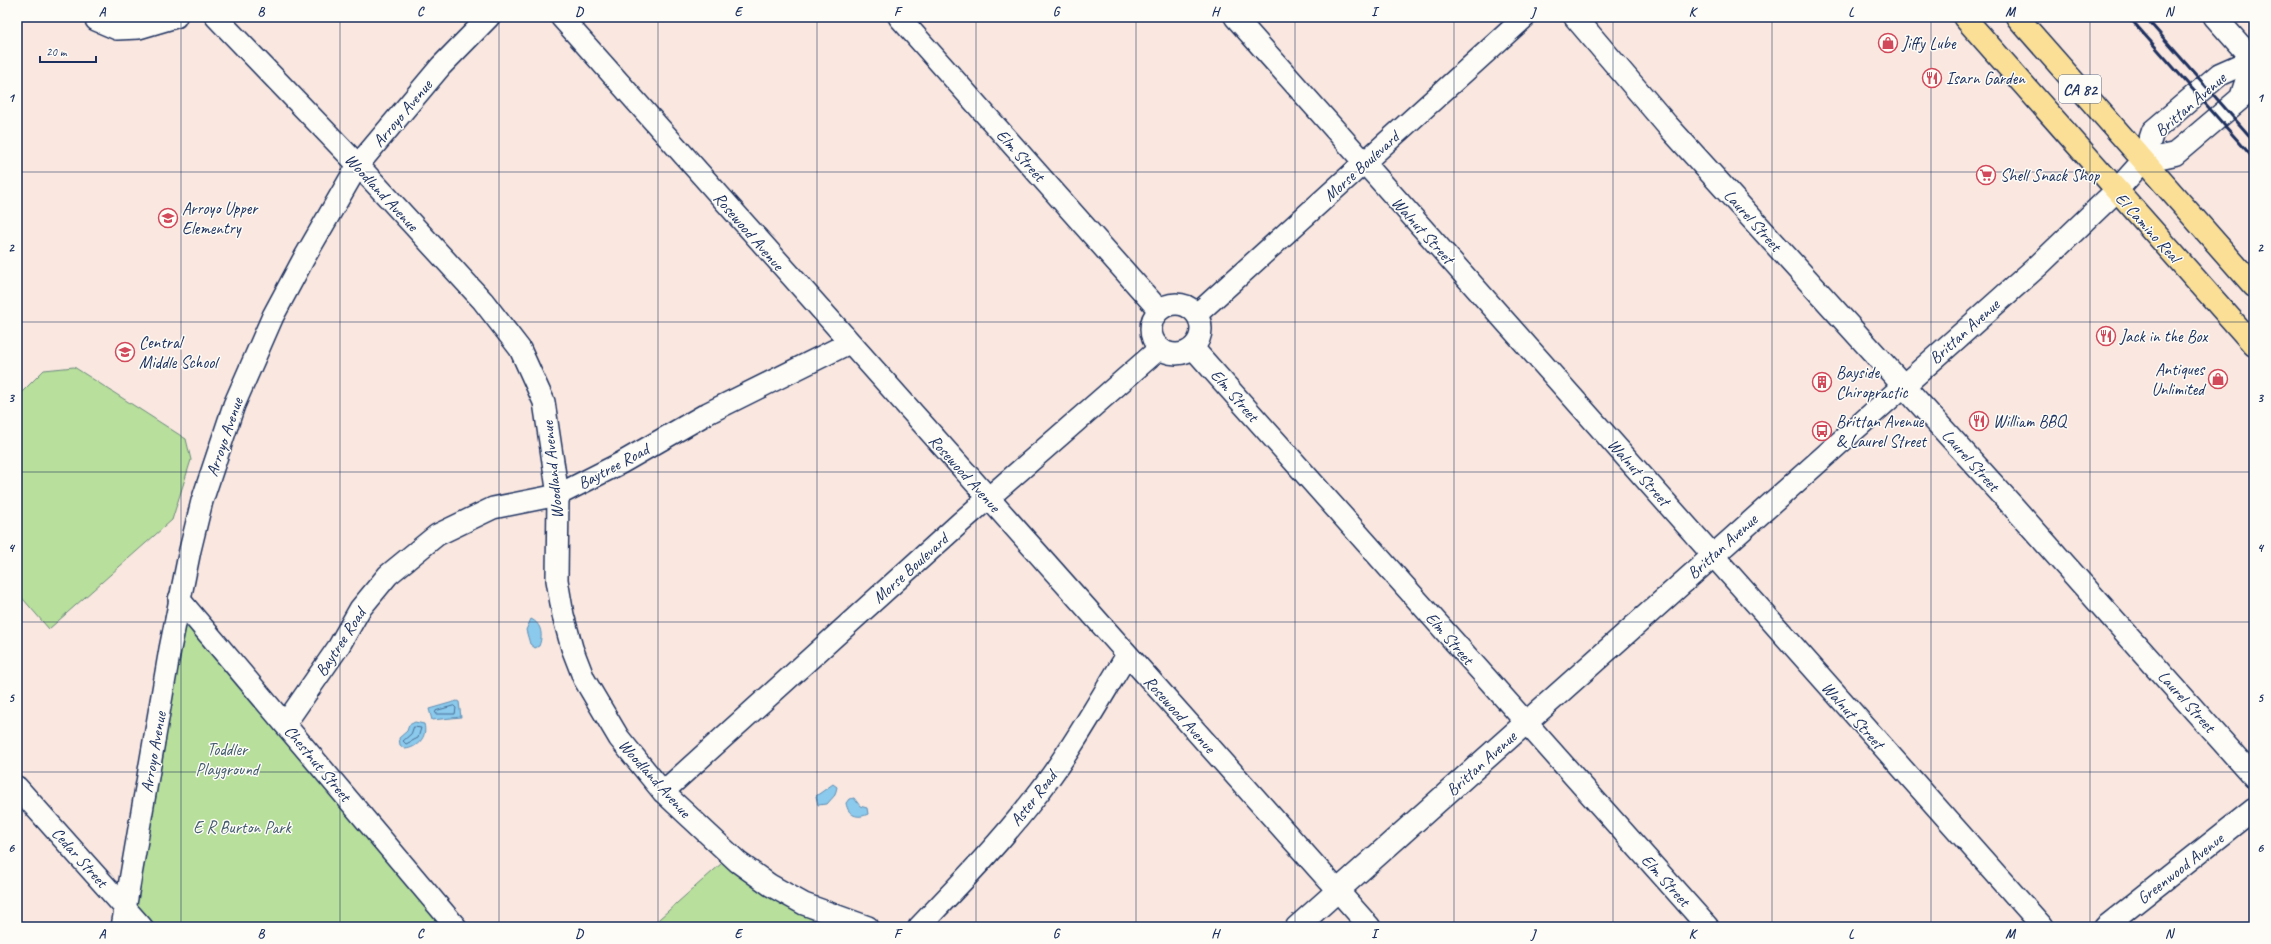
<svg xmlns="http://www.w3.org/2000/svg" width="2271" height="944" viewBox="0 0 2271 944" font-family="Caveat,sans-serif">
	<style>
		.green { fill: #b8df9b; stroke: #6a877c }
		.water { fill: #8bcaec; stroke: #5e8cb3 }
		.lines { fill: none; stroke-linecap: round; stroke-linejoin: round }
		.shore { stroke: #486d97; stroke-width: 1 }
		.street-casing { stroke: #1b2f5e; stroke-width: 24 }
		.secondary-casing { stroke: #1b2f5e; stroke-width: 25 }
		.primary-casing { stroke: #1b2f5e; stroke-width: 25 }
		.street { stroke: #fdfcf7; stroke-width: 21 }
		.secondary { stroke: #fdfcf7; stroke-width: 22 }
		.primary { stroke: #fbdf96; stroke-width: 22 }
		.rail { stroke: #1b2f5e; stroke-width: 3 }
		.grid { fill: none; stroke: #1b2f5e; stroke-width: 1; stroke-opacity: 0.55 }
		.labels { text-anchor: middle; stroke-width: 3; stroke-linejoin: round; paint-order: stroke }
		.shield { fill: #fdfcf7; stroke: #5f6c8c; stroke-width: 1 }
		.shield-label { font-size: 16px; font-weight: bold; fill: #1b2f5e }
		.poi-label { font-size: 17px; fill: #1b2f5e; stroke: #fdfcf7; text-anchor: start }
		.street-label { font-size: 17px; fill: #1b2f5e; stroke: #fdfcf7 }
		.park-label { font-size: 17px; fill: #425b6d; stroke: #fdfcf7 }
		.neatline { fill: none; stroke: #1b2f5e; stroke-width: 1.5 }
		.grid-label { font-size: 13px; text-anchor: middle; font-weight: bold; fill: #1b2f5e }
	</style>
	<rect width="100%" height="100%" fill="#fae8e0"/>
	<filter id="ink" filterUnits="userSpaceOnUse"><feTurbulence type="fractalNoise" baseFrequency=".025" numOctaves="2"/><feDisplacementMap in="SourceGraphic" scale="8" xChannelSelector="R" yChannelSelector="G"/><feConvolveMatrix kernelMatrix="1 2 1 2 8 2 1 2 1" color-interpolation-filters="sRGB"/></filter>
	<g filter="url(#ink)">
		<g class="green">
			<path d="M74 367 186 439 191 460 172 520 49 629 17 592V397L44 370Z"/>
			<path d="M179 599 456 927H142L127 909Z"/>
			<path d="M731 855 868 927H650Z"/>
		</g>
		<g class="water">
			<path d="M531 619C542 624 543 636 539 646L535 648 530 644 526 630Z"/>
			<path d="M457 701 459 702 461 717 432 720 429 709Z"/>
			<path d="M415 722 424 724C428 737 417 748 405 749L400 745 399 738 407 731 409 725Z"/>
			<path d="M833 784 837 787 835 795 827 804 818 805 816 796Z"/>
			<path d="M854 798 860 806 867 808 868 814C858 819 848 816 846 803L849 799Z"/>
		</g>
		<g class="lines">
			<g class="shore">
				<path d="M454 706 456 708 455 714H435L436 711Z"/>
				<path d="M414 727 421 728 418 738 406 744 403 741 411 734Z"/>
			</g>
			<g class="street-casing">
				<g id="street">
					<path d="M95 17 96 20 117 29 139 28 176 17"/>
					<path d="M216 17 358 165 483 301 520 349 544 402 558 495 557 580 563 615 572 648 584 679 619 738 663 792 738 862 770 885 804 904 868 927"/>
					<path d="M561 17 1370 927"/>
					<path d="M899 17 1159 310"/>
					<path d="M1235 17 2043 927"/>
					<circle cx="1176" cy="329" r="25"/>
					<path d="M1197 314 1525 17"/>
					<path d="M1193 348 1708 927"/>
					<path d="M179 599 456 927"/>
					<path d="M285 724 339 646 360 609 388 575 437 535 493 508 558 495 621 463 708 413 849 343"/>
					<path d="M17 787 142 927"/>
					<path d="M663 792 961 522 1160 348"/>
					<path d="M122 927 170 649 190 550 202 501 234 405 273 316 303 260 358 165 441 66 489 17"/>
					<path d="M919 927C958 886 998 845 1033 800 1069 755 1097 704 1127 655"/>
					<path d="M2105 927 2254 809"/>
				</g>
			</g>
			<g class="secondary-casing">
				<g id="secondary">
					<path d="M1575 17 1667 125 2010 503 2254 777"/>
					<path d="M2215 17 2254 61"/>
					<path d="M2143 161 2175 154 2241 98 2253 60"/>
					<path d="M1297 927 2040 264 2116 191 2143 161 2153 131 2220 74 2254 59"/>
				</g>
			</g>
			<g class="primary-casing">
				<g id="primary">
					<path d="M1964 17 2254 345"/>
					<path d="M2017 17 2254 286"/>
				</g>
			</g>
			<use href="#street" class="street"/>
			<use href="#secondary" class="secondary"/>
			<use href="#primary" class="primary"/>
			<g class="rail">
				<path d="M2129 17 2254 159"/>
				<path d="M2145 17 2254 141"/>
			</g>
		</g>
	</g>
	<path class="grid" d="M181 17V927M340 17V927M499 17V927M658 17V927M817 17V927M976 17V927M1136 17V927M1295 17V927M1454 17V927M1613 17V927M1772 17V927M1931 17V927M2090 17V927M17 172H2254M17 322H2254M17 472H2254M17 622H2254M17 772H2254"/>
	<defs>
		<g id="shop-ring" transform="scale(1)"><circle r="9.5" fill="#fdfcf7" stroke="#d1495b" stroke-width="1.5"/><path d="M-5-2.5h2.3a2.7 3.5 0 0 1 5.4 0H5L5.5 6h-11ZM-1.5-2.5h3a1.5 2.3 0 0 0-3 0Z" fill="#d1495b"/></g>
		<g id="restaurant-ring" transform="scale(1)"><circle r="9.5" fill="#fdfcf7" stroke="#d1495b" stroke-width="1.5"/><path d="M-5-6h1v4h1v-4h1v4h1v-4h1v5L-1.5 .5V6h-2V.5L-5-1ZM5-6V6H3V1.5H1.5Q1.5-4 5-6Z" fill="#d1495b"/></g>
		<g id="supermarket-ring" transform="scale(1)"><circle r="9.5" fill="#fdfcf7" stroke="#d1495b" stroke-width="1.5"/><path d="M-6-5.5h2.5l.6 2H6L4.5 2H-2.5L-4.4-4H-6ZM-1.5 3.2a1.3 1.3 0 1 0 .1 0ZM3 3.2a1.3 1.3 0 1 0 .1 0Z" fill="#d1495b"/></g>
		<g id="school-ring" transform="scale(1)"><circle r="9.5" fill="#fdfcf7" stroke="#d1495b" stroke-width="1.5"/><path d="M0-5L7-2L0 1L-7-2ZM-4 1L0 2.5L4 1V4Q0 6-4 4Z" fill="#d1495b"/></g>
		<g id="building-ring" transform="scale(1)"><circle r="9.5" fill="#fdfcf7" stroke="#d1495b" stroke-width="1.5"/><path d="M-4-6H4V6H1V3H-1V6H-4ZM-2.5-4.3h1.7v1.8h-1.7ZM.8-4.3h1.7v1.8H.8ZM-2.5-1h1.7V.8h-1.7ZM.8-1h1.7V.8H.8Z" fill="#d1495b"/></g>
		<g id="bus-ring" transform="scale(1)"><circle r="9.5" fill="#fdfcf7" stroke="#d1495b" stroke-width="1.5"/><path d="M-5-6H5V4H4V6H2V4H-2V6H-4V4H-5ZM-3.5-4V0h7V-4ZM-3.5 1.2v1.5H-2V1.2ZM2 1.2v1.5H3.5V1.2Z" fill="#d1495b"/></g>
	</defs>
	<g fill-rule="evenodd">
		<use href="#shop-ring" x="1888" y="43"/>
		<use href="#restaurant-ring" x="1932" y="78"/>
		<use href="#supermarket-ring" x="1986" y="175"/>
		<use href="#school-ring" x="168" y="218"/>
		<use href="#restaurant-ring" x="2106" y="336"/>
		<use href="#school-ring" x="125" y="352"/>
		<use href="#shop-ring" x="2218" y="379"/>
		<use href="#building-ring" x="1822" y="382"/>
		<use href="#restaurant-ring" x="1979" y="421"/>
		<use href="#bus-ring" x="1822" y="431"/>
	</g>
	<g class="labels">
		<rect class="shield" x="2059" y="75" width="42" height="28" rx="3"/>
		<g class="shield-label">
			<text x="2080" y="95">CA 82</text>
		</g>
		<g class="poi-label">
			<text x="1902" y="49">Jiffy Lube</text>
			<text x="1946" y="84">Isarn Garden</text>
			<text x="2000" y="181">Shell Snack Shop</text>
			<text x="182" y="214">Arroyo Upper<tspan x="182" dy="20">Elementry</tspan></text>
			<text x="2120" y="342">Jack in the Box</text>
			<text x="139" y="348">Central<tspan x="139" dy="20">Middle School</tspan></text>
			<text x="2204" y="375" text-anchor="end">Antiques<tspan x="2204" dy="20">Unlimited</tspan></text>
			<text x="1836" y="378">Bayside<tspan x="1836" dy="20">Chiropractic</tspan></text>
			<text x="1836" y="427">Brittan Avenue<tspan x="1836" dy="20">&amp; Laurel Street</tspan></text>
			<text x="1993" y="427">William BBQ</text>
		</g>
		<g class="street-label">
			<text transform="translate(2190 104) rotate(-41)" y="6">Brittan Avenue</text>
			<text transform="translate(402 113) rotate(-50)" y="6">Arroyo Avenue</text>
			<text transform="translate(1021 155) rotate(48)" y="6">Elm Street</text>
			<text transform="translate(1361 166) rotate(-42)" y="6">Morse Boulevard</text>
			<text transform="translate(382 192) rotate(47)" y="6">Woodland Avenue</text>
			<text transform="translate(1753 220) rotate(48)" y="6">Laurel Street</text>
			<text transform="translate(2148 227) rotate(48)" y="6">El Camino Real</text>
			<text transform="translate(1423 230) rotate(48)" y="6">Walnut Street</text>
			<text transform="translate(749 231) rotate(49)" y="6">Rosewood Avenue</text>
			<text transform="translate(1964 331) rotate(-42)" y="6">Brittan Avenue</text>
			<text transform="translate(1235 395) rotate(49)" y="6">Elm Street</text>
			<text transform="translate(224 437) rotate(-71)" y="6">Arroyo Avenue</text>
			<text transform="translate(1971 460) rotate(48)" y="6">Laurel Street</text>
			<text transform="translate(613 466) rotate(-28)" y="6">Baytree Road</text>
			<text transform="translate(552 470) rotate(-96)" y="6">Woodland Avenue</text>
			<text transform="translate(1639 472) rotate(48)" y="6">Walnut Street</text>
			<text transform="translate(965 473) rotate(48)" y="6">Rosewood Avenue</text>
			<text transform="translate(1722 546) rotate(-42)" y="6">Brittan Avenue</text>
			<text transform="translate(910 568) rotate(-42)" y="6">Morse Boulevard</text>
			<text transform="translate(1450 638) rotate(49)" y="6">Elm Street</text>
			<text transform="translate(340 642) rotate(-57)" y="6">Baytree Road</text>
			<text transform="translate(2187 701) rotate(48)" y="6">Laurel Street</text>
			<text transform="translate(1180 714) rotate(48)" y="6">Rosewood Avenue</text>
			<text transform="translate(1853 715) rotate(48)" y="6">Walnut Street</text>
			<text transform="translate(153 752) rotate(-80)" y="6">Arroyo Avenue</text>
			<text transform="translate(318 763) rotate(50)" y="6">Chestnut Street</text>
			<text transform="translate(1481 763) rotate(-42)" y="6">Brittan Avenue</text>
			<text transform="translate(655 778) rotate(48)" y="6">Woodland Avenue</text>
			<text transform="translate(1033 798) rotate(-52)" y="6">Aster Road</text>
			<text transform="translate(80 857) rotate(48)" y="6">Cedar Street</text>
			<text transform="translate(2180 868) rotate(-38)" y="6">Greenwood Avenue</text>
			<text transform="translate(1666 880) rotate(48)" y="6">Elm Street</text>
		</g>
		<g class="park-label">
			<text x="227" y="755">Toddler<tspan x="227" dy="20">Playground</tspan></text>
			<text x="242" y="833">E R Burton Park</text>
		</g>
	</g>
	<rect width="2271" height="944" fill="none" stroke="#fdfcf7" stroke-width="44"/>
	<path d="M40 56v6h56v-6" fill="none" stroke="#1b2f5e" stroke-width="2"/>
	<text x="46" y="56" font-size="12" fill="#1b2f5e" stroke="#fdfcf7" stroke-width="3" paint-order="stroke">20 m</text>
	<rect x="22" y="22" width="2227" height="900" class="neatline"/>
	<g class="grid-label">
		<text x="102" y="16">A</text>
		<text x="261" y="16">B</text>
		<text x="420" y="16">C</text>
		<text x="579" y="16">D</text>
		<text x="738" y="16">E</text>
		<text x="897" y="16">F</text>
		<text x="1056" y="16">G</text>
		<text x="1215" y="16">H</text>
		<text x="1374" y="16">I</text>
		<text x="1533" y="16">J</text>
		<text x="1692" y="16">K</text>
		<text x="1851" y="16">L</text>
		<text x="2010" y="16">M</text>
		<text x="2169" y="16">N</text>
		<text x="11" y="102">1</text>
		<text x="2260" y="102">1</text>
		<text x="11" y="252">2</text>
		<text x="2260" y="252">2</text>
		<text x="11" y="402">3</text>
		<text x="2260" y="402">3</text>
		<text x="11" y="552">4</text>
		<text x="2260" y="552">4</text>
		<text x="11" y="702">5</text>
		<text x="2260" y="702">5</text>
		<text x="11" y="852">6</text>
		<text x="2260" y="852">6</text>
		<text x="102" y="938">A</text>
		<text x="261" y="938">B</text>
		<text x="420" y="938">C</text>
		<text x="579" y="938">D</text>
		<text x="738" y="938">E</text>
		<text x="897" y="938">F</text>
		<text x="1056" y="938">G</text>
		<text x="1215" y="938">H</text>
		<text x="1374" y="938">I</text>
		<text x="1533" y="938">J</text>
		<text x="1692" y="938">K</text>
		<text x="1851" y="938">L</text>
		<text x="2010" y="938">M</text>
		<text x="2169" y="938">N</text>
	</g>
</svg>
